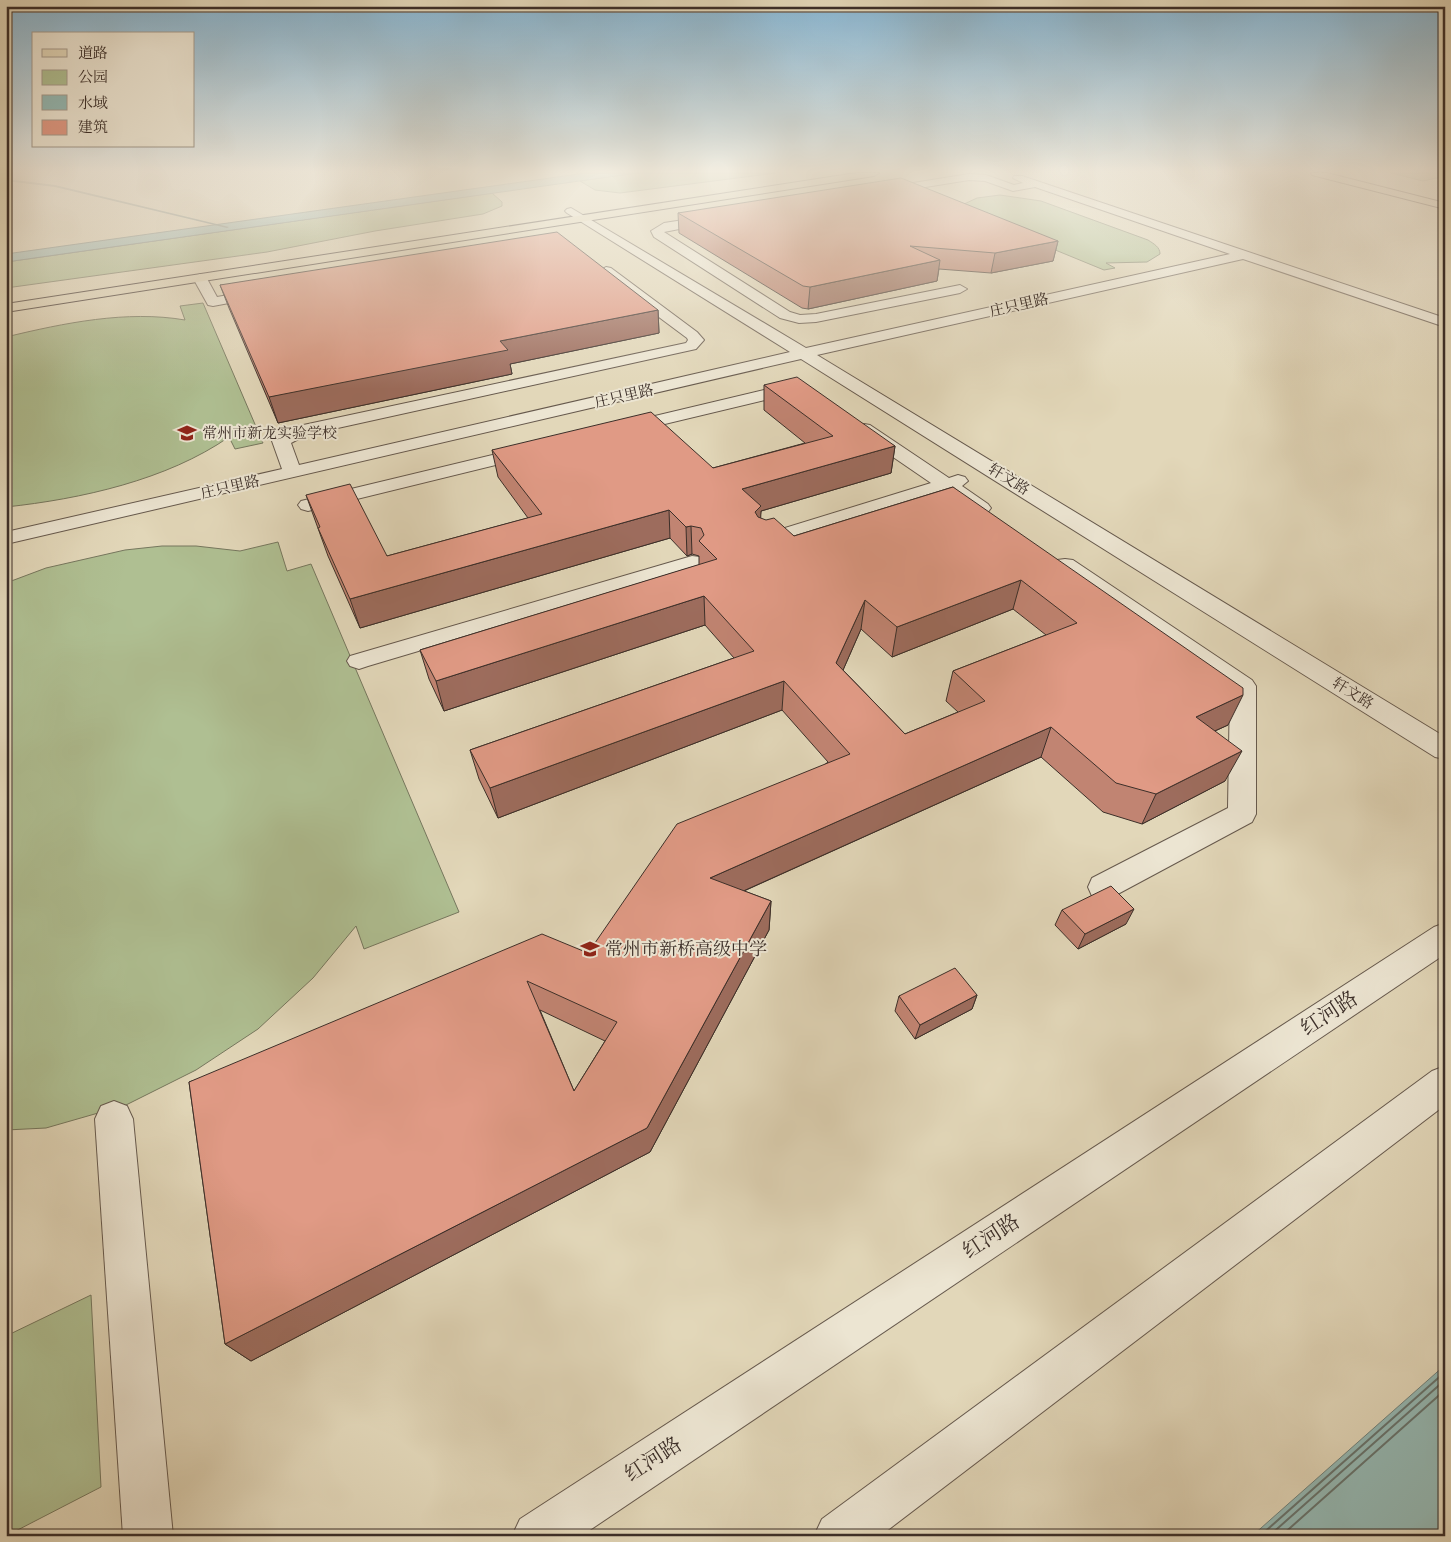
<svg xmlns="http://www.w3.org/2000/svg" width="1451" height="1542" viewBox="0 0 1451 1542" font-family="'Libre Bodoni','Noto Serif SC',serif">
	<style>
		.green { fill: #afbf92; stroke: #76775e }
		.water { fill: #95b9b4; stroke: #71827c }
		.lines { fill: none; stroke-linecap: round; stroke-linejoin: round }
		.shore { stroke: #68746e; stroke-width: 2 }
		.stream { fill: #71827c; fill-rule: evenodd }
		.minor-casing { stroke: #66594d; stroke-width: 2 }
		.major-casing { stroke: #3c2f29; stroke-width: 2 }
		.minor { fill: #ece5d2; fill-rule: evenodd }
		.major { fill: #e2d7b9; fill-rule: evenodd }
		.wall { fill: #c18472; stroke: #3c2f29; fill-rule: evenodd }
		.shaded-wall { fill: #9d6c5d; stroke: #3c2f29 }
		.building { fill: #e09a85; stroke: #3c2f29; fill-rule: evenodd }
		.labels { text-anchor: middle; stroke-width: 4; stroke-linejoin: round; paint-order: stroke }
		.far-street-label { font-size: 15px; fill: #3c2f29; stroke: #ece5d2 }
		.far-poi-label { font-size: 15px; fill: #3c2f29; stroke: #ece5d2; text-anchor: start }
		.poi-label { font-size: 18px; fill: #3c2f29; stroke: #ece5d2; text-anchor: start }
		.near-street-label { font-size: 21px; fill: #3c2f29; stroke: #ece5d2 }
	</style>
	<rect width="100%" height="100%" fill="#e2d7b9"/>
	<filter id="stains"><feTurbulence type="fractalNoise" baseFrequency=".004" numOctaves="4"/><feColorMatrix values="0 0 0 0 .2 0 0 0 0 .09 0 0 0 0 .02 0 0 0 .5 -.17"/></filter>
	<radialGradient id="worn" r=".72"><stop offset=".6" stop-color="#630" stop-opacity="0"/><stop offset="1" stop-color="#630" stop-opacity=".3"/></radialGradient>
	<g class="green">
		<path d="M636 173H776L620 193 595 190 580 181Z"/>
		<path d="M1391 173H1445V176L1423 181Z"/>
		<path d="M492 193 502 202V206L483 214 375 231 267 252 6 288V262Z"/>
		<path d="M1000 195 1041 201 1148 240C1154 244 1160 247 1160 254L1147 262 1106 263 1115 268 1104 270 936 201 962 205 977 198Z"/>
		<path d="M203 303 263 443 235 449 229 437C167 480 81 499 6 507V337C64 323 127 310 185 320L180 306Z"/>
		<path d="M278 542 287 571 311 564 459 912 364 949 356 926 313 978 258 1029 196 1070 126 1105 46 1128 6 1130V583L46 568 125 550 162 546H196L240 551Z"/>
		<path d="M91 1295 101 1487 6 1536V1336Z"/>
	</g>
	<g class="water">
		<path d="M586 173H636L6 262V254Z"/>
		<path d="M1445 1365V1533L1441 1536H1252Z"/>
	</g>
	<g class="lines">
		<g class="shore">
			<path d="M1260 1536 1445 1372"/>
			<path d="M1269 1536 1445 1380"/>
			<path d="M1281 1536 1445 1390"/>
		</g>
		<path class="stream" d="M6 179 55 185 229 227 227 228 55 187 6 181Z"/>
		<g class="minor-casing">
			<g id="minor">
				<path d="M969 174 986 175 1014 185 1023 183 1013 178 1014 176H1022L1445 318V327L1243 259 817 355 1445 737V759L1435 757 801 359 6 544V532L282 469 272 441 275 437 294 427 686 343 688 340 687 338 601 274 599 271 606 267 611 268 697 332 704 340 696 349 306 435 291 443 299 465 790 352 567 213 565 211 567 209 571 208 806 348 1230 254 1035 187 1013 191 985 181 969 180 882 194 877 191 882 188Z"/>
				<path d="M716 215 720 217 722 219 720 221 664 232 790 312 800 315 816 314 960 285 967 289 960 293 816 322 799 323 780 318 654 237 651 231 664 223Z"/>
				<path d="M200 274 205 275 217 297 262 289 269 293 262 297 213 306 208 305 193 278Z"/>
				<path d="M794 383 806 385 808 389 806 393H794L623 434 617 433 614 429 617 425Z"/>
				<path d="M864 424 870 425 949 478 958 475 965 477 968 481 962 486 988 504 991 508 988 512C972 516 957 500 944 492L773 544 766 546 759 544 756 540 759 536 931 483 858 433 855 429 858 425Z"/>
				<path d="M530 446 536 447 539 451 536 455 308 511 301 509 298 505 301 501Z"/>
				<path d="M692 556 700 557 703 562 700 567 368 666 359 669 350 666 347 661 350 656Z"/>
				<path d="M1065 559 1073 560 1252 680 1256 686V814L1252 822 1114 896 1103 899 1092 896 1088 887 1092 878 1228 808 1230 689 1057 570 1054 565 1057 560Z"/>
				<path d="M1445 923V954L581 1536H512L520 1519 1434 927Z"/>
				<path d="M1445 1066V1105L880 1536H814L822 1519 1432 1071Z"/>
				<path d="M114 1101 127 1106 133 1119 173 1536H123L95 1119 101 1106Z"/>
			</g>
		</g>
		<g class="major-casing">
			<g id="major">
				<path d="M856 173H879L874 176 6 312V304Z"/>
				<path d="M1311 173H1327L1445 203V209L1312 175Z"/>
			</g>
		</g>
		<use href="#minor" class="minor"/>
		<use href="#major" class="major"/>
	</g>
	<g class="wall">
		<path d="M678 213 1058 241 1053 261 991 273 939 269 937 281 808 309 802 308 679 233Z"/>
		<path d="M220 285 658 310 659 333 510 364 512 374 278 423 229 308Z"/>
		<path d="M764 385 895 446 891 473 761 511 760 518 794 536 953 487 1228 725 1215 731 1225 781 1142 824 1103 812 1041 757 744 891 771 901 769 930 650 1152 251 1361 225 1344 189 1082 588 953 828 762 782 710 498 818 479 779 470 750 734 658 705 625 444 711 429 679 420 650 699 565V556L692 554 687 556 670 538 360 628 328 556 306 495 387 556 528 518 498 477 492 450 713 468 805 443 764 410ZM1013 609 1046 635 953 671 946 701 958 712 905 734 843 670 861 629 892 657ZM540 1010 605 1041 574 1091Z"/>
		<path d="M1062 910 1126 924 1078 949 1055 925Z"/>
		<path d="M977 995 972 1009 915 1039 895 1011 899 996Z"/>
	</g>
	<g class="shaded-wall">
		<path d="M1058 241 1053 261 991 273 995 253Z"/>
		<path d="M940 260 937 281 808 309 810 287Z"/>
		<path d="M658 310 659 333 510 364 512 374 278 423 269 397 500 341Z"/>
		<path d="M895 446 891 473 761 511 760 534 742 489Z"/>
		<path d="M669 510 670 538 360 628 350 599Z"/>
		<path d="M691 526 692 554 687 556 686 527Z"/>
		<path d="M1021 580 1013 609 892 657 897 627Z"/>
		<path d="M704 596 705 625 444 711 436 681Z"/>
		<path d="M865 600 861 629 833 693 836 663Z"/>
		<path d="M784 681 782 710 498 818 490 788Z"/>
		<path d="M1243 695 1228 725 1181 746 1196 717Z"/>
		<path d="M1051 727 1041 757 710 906V878Z"/>
		<path d="M1242 751 1225 781 1142 824 1156 794Z"/>
		<path d="M771 901 769 930 650 1152 251 1361 225 1344 647 1128Z"/>
		<path d="M1134 909 1126 924 1078 949 1085 934Z"/>
		<path d="M977 995 972 1009 915 1039 920 1025Z"/>
	</g>
	<g class="building">
		<path d="M901 178 1058 241 995 253 910 246 940 260 810 287 803 286 678 213Z"/>
		<path d="M557 232 658 310 500 341 508 350 269 397 220 285Z"/>
		<path d="M797 377 895 446 742 489 761 506 755 512 758 517 766 520 774 518 794 536 953 487 1243 688V695L1196 717 1242 751 1156 794 1116 783 1051 727 710 878 771 901 647 1128 225 1344 189 1082 542 934 588 953 677 824 850 754 784 681 490 788 470 750 754 651 704 596 436 681 420 650 717 559 699 541 704 535 701 528 691 526 686 527 669 510 350 599 318 528 320 527 306 495 350 484 387 556 542 514 492 450 651 412 713 468 833 436 764 385ZM1021 580 1077 623 953 671 985 701 905 734 836 663 865 600 897 627ZM527 981 617 1022 574 1091Z"/>
		<path d="M1111 886 1134 909 1085 934 1062 910Z"/>
		<path d="M955 968 977 995 920 1025 899 996Z"/>
	</g>
	<linearGradient id="sky" x2="0" y2="1"><stop stop-color="#87b6d3"/><stop offset="0.44" stop-color="#f2ede0"/><stop offset="1" stop-color="#f2ede0" stop-opacity="0"/></linearGradient>
	<rect width="1451" height="389" fill="url(#sky)"/>
	<defs>
		<g id="school-bare" transform="scale(1.5)"><path d="M0-5L7-2L0 1L-7-2ZM-4 1L0 2.5L4 1V4Q0 6-4 4Z" fill="#8f2418" stroke="#ece5d2" stroke-width="2.5" paint-order="stroke"/></g>
	</defs>
	<g fill-rule="evenodd">
		<use href="#school-bare" x="187" y="433"/>
		<use href="#school-bare" x="590" y="949"/>
	</g>
	<g class="labels">
		<g class="far-street-label">
			<text transform="translate(1019 305) rotate(-13)" y="5">庄只里路</text>
			<text transform="translate(624 396) rotate(-13)" y="5">庄只里路</text>
			<text transform="translate(1009 479) rotate(32)" y="5">轩文路</text>
			<text transform="translate(230 487) rotate(-13)" y="5">庄只里路</text>
			<text transform="translate(1353 693) rotate(32)" y="5">轩文路</text>
		</g>
		<g class="far-poi-label">
			<text x="202" y="438">常州市新龙实验学校</text>
		</g>
		<g class="poi-label">
			<text x="605" y="955">常州市新桥高级中学</text>
		</g>
		<g class="near-street-label">
			<text transform="translate(1329 1013) rotate(-33)" y="7">红河路</text>
			<text transform="translate(991 1236) rotate(-33)" y="7">红河路</text>
			<text transform="translate(653 1459) rotate(-33)" y="7">红河路</text>
		</g>
	</g>
	<rect width="1451" height="1542" fill="none" stroke="#e2d7b9" stroke-width="25"/>
	<rect x="8" y="8" width="1436" height="1527" fill="none" stroke="#3c2f29" stroke-width="2.5"/>
	<rect x="12" y="12" width="1426" height="1517" fill="none" stroke="#3c2f29"/>
	<rect x="32" y="32" width="162" height="115" fill="#ece5d2" stroke="#a69c8e"/>
	<rect x="42" y="49" width="25" height="8" fill="#e2d7b9" stroke="#a69c8e"/>
	<text x="78" y="58" font-size="15" fill="#3c2f29">道路</text>
	<rect x="42" y="70" width="25" height="15" fill="#afbf92" stroke="#a69c8e"/>
	<text x="78" y="82" font-size="15" fill="#3c2f29">公园</text>
	<rect x="42" y="95" width="25" height="15" fill="#95b9b4" stroke="#a69c8e"/>
	<text x="78" y="108" font-size="15" fill="#3c2f29">水域</text>
	<rect x="42" y="120" width="25" height="15" fill="#e09a85" stroke="#a69c8e"/>
	<text x="78" y="132" font-size="15" fill="#3c2f29">建筑</text>
	<rect width="100%" height="100%" filter="url(#stains)"/>
	<rect width="100%" height="100%" fill="url(#worn)"/>
</svg>
